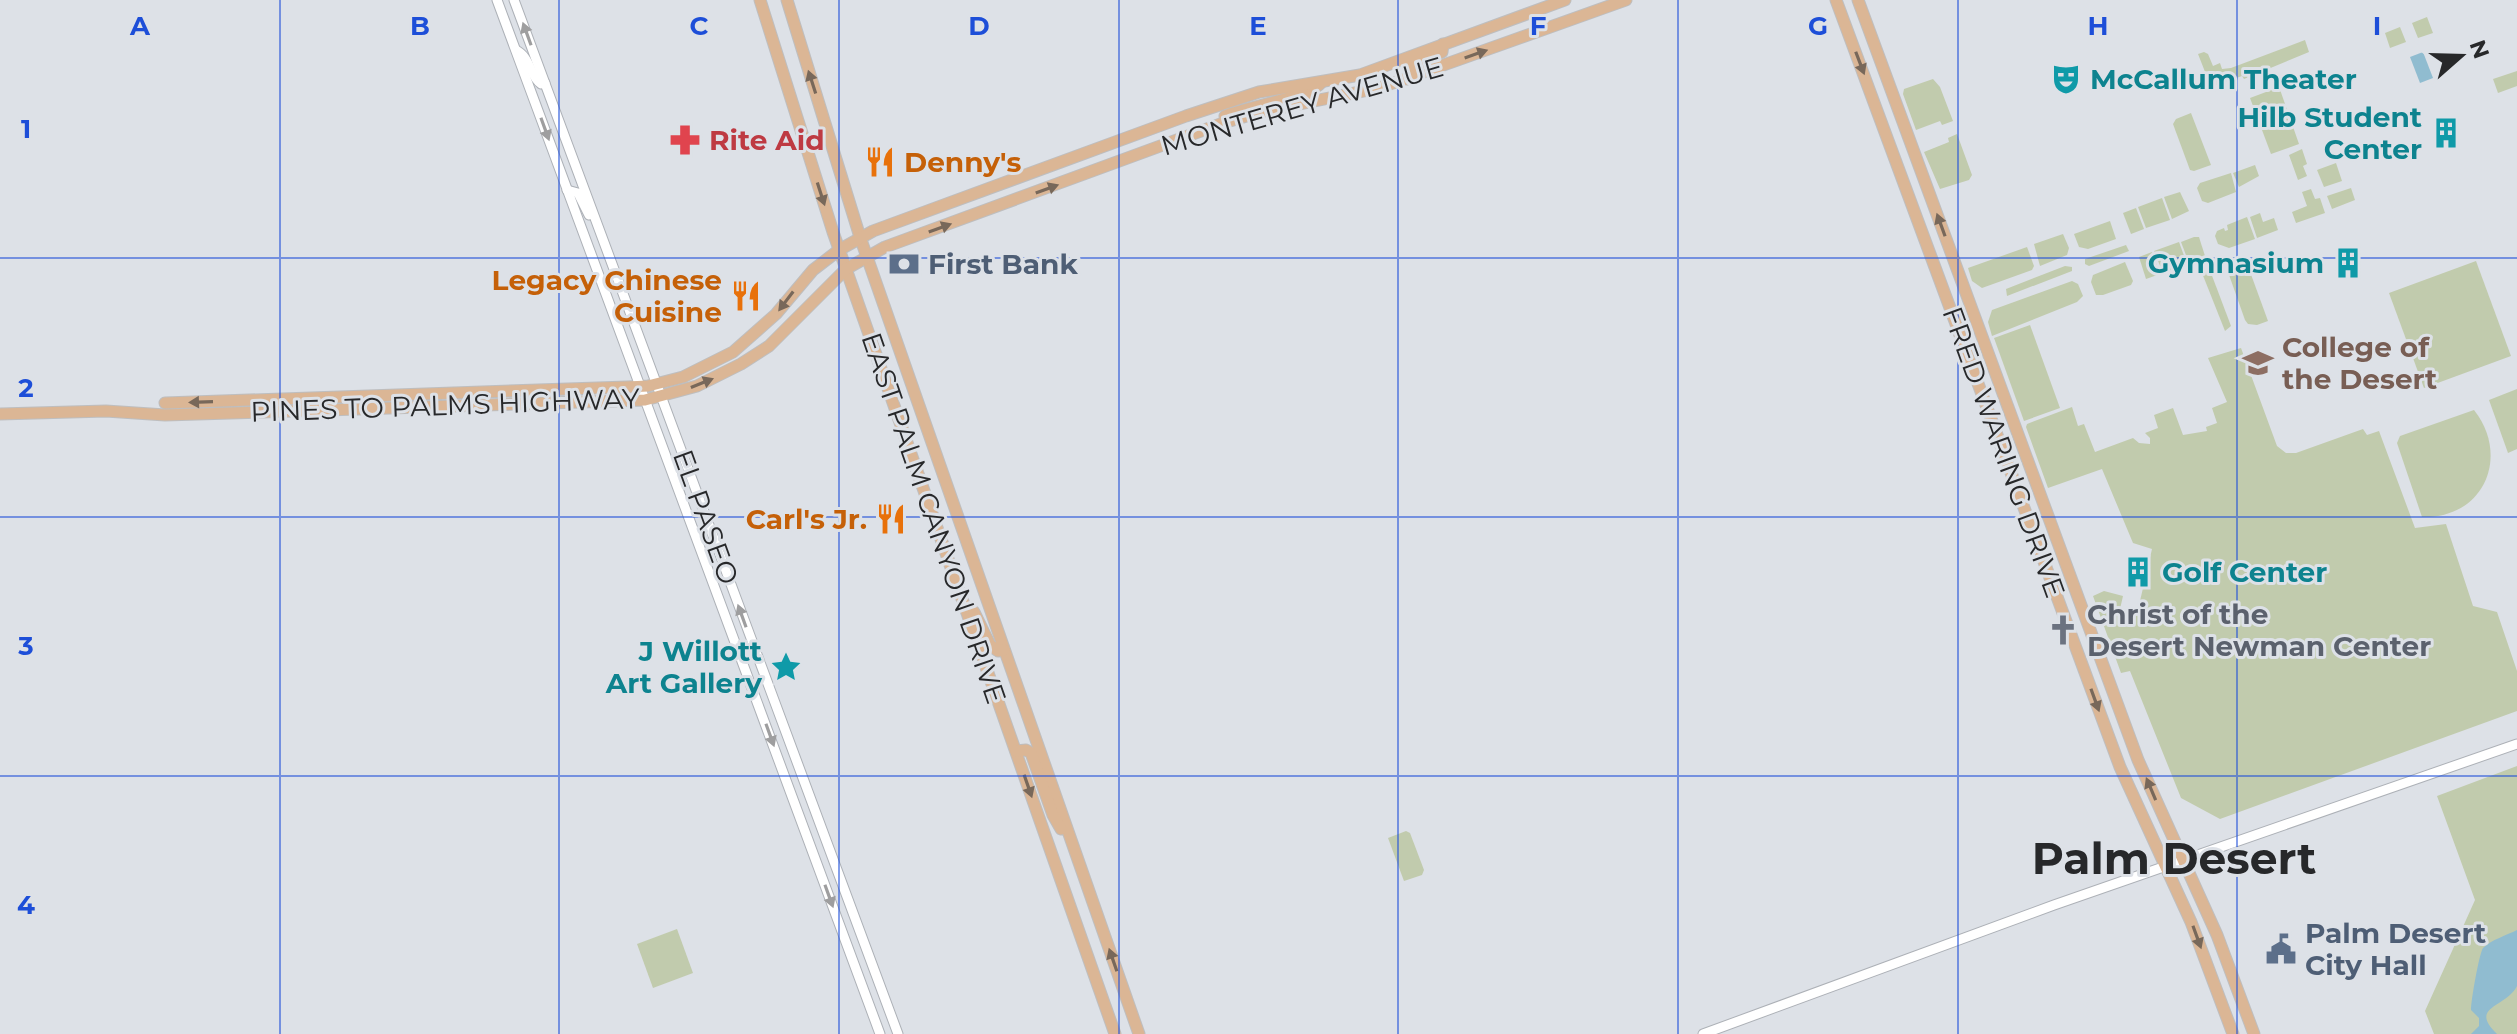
<svg xmlns="http://www.w3.org/2000/svg" width="2517" height="1034" viewBox="0 0 2517 1034" font-family="Montserrat,sans-serif">
	<style>
		.green { fill: #c1cbad }
		.water { fill: #90bcd0 }
		.lines { fill: none; stroke-linecap: round; stroke-linejoin: round }
		.minor-casing { stroke: #adb1b7; stroke-width: 11 }
		.major-casing { stroke: #bebebf; stroke-width: 13 }
		.minor { stroke: #fff; stroke-width: 9 }
		.major { stroke: #dbb695; stroke-width: 11 }
		.oneway { fill: #9e9e9f }
		.oneway2 { fill: #78685a }
		.grid { fill: none; stroke: #1d4ed8; stroke-width: 2; stroke-opacity: 0.55 }
		.labels { text-anchor: middle; stroke-width: 6; stroke-linejoin: round; paint-order: stroke }
		.culture-label { font-size: 28px; font-weight: bold; fill: #0d838f; stroke: #dde1e7; text-anchor: end }
		.street-label { font-size: 28px; fill: #27282a; stroke: #dde1e7 }
		.health-label { font-size: 28px; font-weight: bold; fill: #be3a42; stroke: #dde1e7; text-anchor: start }
		.food-label { font-size: 28px; font-weight: bold; fill: #c56008; stroke: #dde1e7; text-anchor: end }
		.service-label { font-size: 28px; font-weight: bold; fill: #4e5e75; stroke: #dde1e7; text-anchor: start }
		.education-label { font-size: 28px; font-weight: bold; fill: #785e54; stroke: #dde1e7; text-anchor: start }
		.worship-label { font-size: 28px; font-weight: bold; fill: #5b616d; stroke: #dde1e7; text-anchor: start }
		.town-label { font-size: 44px; font-weight: bold; fill: #27282a; stroke: #dde1e7 }
		.grid-label { font-size: 26px; text-anchor: middle; font-weight: bold; fill: #1d4ed8; stroke: #dde1e7; stroke-width: 6; stroke-linejoin: round; paint-order: stroke }
	</style>
	<rect width="100%" height="100%" fill="#dde1e7"/>
	<g class="green">
		<path d="M2427 17 2433 33 2418 38 2412 23Z"/>
		<path d="M2400 27 2406 42 2390 48 2385 33Z"/>
		<path d="M2305 40 2309 52 2244 79 2242 76 2211 87 2198 54 2204 52 2208 54 2213 66 2220 63 2222 69 2231 68Z"/>
		<path d="M2517 71V86L2498 93 2493 79Z"/>
		<path d="M1933 79 1940 87 1953 121 1942 125 1940 121 1916 130 1903 94 1904 89Z"/>
		<path d="M2277 81 2299 144 2271 154 2250 98 2274 89 2272 83Z"/>
		<path d="M2191 113 2211 165 2194 171 2190 170 2173 124 2176 119Z"/>
		<path d="M1957 134 1972 175 1969 180 1940 189 1924 152 1949 142 1948 138Z"/>
		<path d="M2302 149 2307 164 2303 166 2307 176 2298 180 2289 155Z"/>
		<path d="M2336 163 2342 181 2324 187 2317 170Z"/>
		<path d="M2255 165 2259 176 2239 187 2233 173Z"/>
		<path d="M2231 173 2236 192 2208 203 2202 201 2197 188 2200 183Z"/>
		<path d="M2351 188 2355 200 2332 209 2327 196Z"/>
		<path d="M2311 189 2315 199 2320 198 2325 213 2296 223 2292 212 2307 206 2302 192Z"/>
		<path d="M2180 192 2189 211 2172 219 2164 197Z"/>
		<path d="M2162 198 2170 220 2146 228 2138 207Z"/>
		<path d="M2136 208 2144 229 2131 234 2123 213Z"/>
		<path d="M2260 213 2263 222 2274 218 2278 230 2257 238 2250 217Z"/>
		<path d="M2247 217 2255 239 2229 248 2218 244 2215 236 2217 231 2224 228 2225 231 2228 230 2227 225Z"/>
		<path d="M2110 221 2116 239 2088 249 2079 247 2074 234Z"/>
		<path d="M2063 234 2069 248 2067 255 2040 266 2034 244Z"/>
		<path d="M2194 237H2199L2205 256 2189 263 2181 242Z"/>
		<path d="M2179 242 2187 264 2163 273 2154 251Z"/>
		<path d="M2126 245 2129 251 2089 266 2085 264V259Z"/>
		<path d="M2027 247 2034 266 2032 270 1982 288 1972 281 1968 268Z"/>
		<path d="M2152 252 2160 274 2146 279 2139 257Z"/>
		<path d="M2245 258 2268 321 2257 325 2248 324 2245 320 2228 272 2231 264Z"/>
		<path d="M2476 261 2511 356 2424 388 2389 293Z"/>
		<path d="M2125 262 2133 281 2131 285 2103 295H2096L2091 282 2093 275Z"/>
		<path d="M2065 266 2072 267V271L2007 296 2006 289Z"/>
		<path d="M2208 271 2211 273 2231 326 2225 331 2202 273Z"/>
		<path d="M2072 281 2078 284 2083 296 2077 302 1992 336 1988 322 1992 310Z"/>
		<path d="M2030 325 2060 408 2024 421 1994 338Z"/>
		<path d="M2241 348 2277 446 2286 453H2296L2363 429 2367 435 2379 431 2415 528 2446 524 2473 606 2497 612 2517 671V711L2220 819 2181 798 2130 671 2121 673 2093 596 2104 591 2123 596 2120 609 2137 614 2152 549 2133 543 2102 469 2048 488 2026 427 2027 424 2072 407 2078 426 2084 424 2095 452 2133 438 2139 443 2150 444V438L2145 433 2158 428 2154 415 2173 408 2183 435 2207 431 2206 427 2217 423 2212 408 2227 402 2208 358Z"/>
		<path d="M2517 389V449L2508 453 2489 400Z"/>
		<path d="M2474 410C2511 457 2483 519 2422 517L2397 443 2400 436Z"/>
		<path d="M2517 766V1034H2434L2425 1011 2475 900 2437 796Z"/>
		<path d="M1406 831 1410 833 1424 870 1422 875 1404 881 1388 838Z"/>
		<path d="M677 929 693 973 653 988 637 944Z"/>
	</g>
	<g class="water">
		<path d="M2423 52 2433 78 2420 83 2410 57Z"/>
		<path d="M2517 930V986C2506 1008 2468 1006 2497 1034H2471L2479 1026V1018L2471 1010C2471 1001 2479 954 2483 948 2491 940 2507 935 2517 930Z"/>
	</g>
	<g class="lines">
		<g class="minor-casing">
			<g id="minor">
				<path d="M497 0 880 1034"/>
				<path d="M514 0 898 1034"/>
				<path d="M516 50C531 58 529 75 541 84L545 83"/>
				<path d="M567 190 578 193 589 215"/>
				<path d="M1703 1034 2054 905 2517 744"/>
			</g>
		</g>
		<g class="major-casing">
			<g id="major">
				<path d="M760 0 833 232 1115 1034"/>
				<path d="M787 0 860 237 1139 1034"/>
				<path d="M1836 0 2120 767 2191 922 2233 1034"/>
				<path d="M1858 0 2138 760 2217 935 2254 1034"/>
				<path d="M1407 79 1413 64 1442 52 1443 44"/>
				<path d="M1225 116C1249 106 1309 98 1322 82"/>
				<path d="M165 403 627 387 648 386 683 377 733 352 776 314 813 270 839 250 873 231 1186 116 1259 92 1360 75 1565 0"/>
				<path d="M0 414 106 411 165 415 645 400 697 386 741 364 769 346 846 269 885 247 1223 123 1260 112 1379 88 1626 0"/>
				<path d="M974 612 990 645 998 651 1004 650"/>
				<path d="M1016 751 1026 750 1031 753 1053 815 1061 829"/>
			</g>
		</g>
		<use href="#minor" class="minor"/>
		<use href="#major" class="major"/>
	</g>
	<defs><path id="oneway-solid" d="M-6-.8H1V-3.2L6.5 0L1 3.2V.8H-6Z" transform="scale(2)"/></defs>
	<g class="oneway">
		<use href="#oneway-solid" transform="translate(527 34) rotate(-110)"/>
		<use href="#oneway-solid" transform="translate(545 129) rotate(70)"/>
		<use href="#oneway-solid" transform="translate(742 616) rotate(-110)"/>
		<use href="#oneway-solid" transform="translate(770 735) rotate(70)"/>
		<use href="#oneway-solid" transform="translate(829 896) rotate(70)"/>
	</g>
	<g class="oneway2">
		<use href="#oneway-solid" transform="translate(1476 54) rotate(-19)"/>
		<use href="#oneway-solid" transform="translate(1860 63) rotate(69)"/>
		<use href="#oneway-solid" transform="translate(812 82) rotate(-108)"/>
		<use href="#oneway-solid" transform="translate(1047 189) rotate(-20)"/>
		<use href="#oneway-solid" transform="translate(821 194) rotate(72)"/>
		<use href="#oneway-solid" transform="translate(1941 225) rotate(-110)"/>
		<use href="#oneway-solid" transform="translate(940 228) rotate(-20)"/>
		<use href="#oneway-solid" transform="translate(786 301) rotate(127)"/>
		<use href="#oneway-solid" transform="translate(702 383) rotate(-22)"/>
		<use href="#oneway-solid" transform="translate(201 402) rotate(178)"/>
		<use href="#oneway-solid" transform="translate(2095 700) rotate(70)"/>
		<use href="#oneway-solid" transform="translate(1028 786) rotate(71)"/>
		<use href="#oneway-solid" transform="translate(2151 789) rotate(-113)"/>
		<use href="#oneway-solid" transform="translate(2197 937) rotate(70)"/>
		<use href="#oneway-solid" transform="translate(1113 960) rotate(-109)"/>
	</g>
	<path class="grid" d="M280 0V1034M559 0V1034M839 0V1034M1119 0V1034M1398 0V1034M1678 0V1034M1958 0V1034M2237 0V1034M0 258H2517M0 517H2517M0 776H2517"/>
	<defs>
		<g id="theatre-bare" transform="scale(2.4)"><path d="M-5-5.5Q0-4 5-5.5V0Q5 5 0 6Q-5 5-5 0ZM-3.3-2.5H-1v1.5H-3.3ZM1-2.5H3.3v1.5H1ZM-2.8 1Q0 5.5 2.8 1Z" fill="#0f9aa8" stroke="#dde1e7" stroke-width="2.5" paint-order="stroke"/></g>
		<g id="building-bare" transform="scale(2.4)"><path d="M-4-6H4V6H1V3H-1V6H-4ZM-2.5-4.3h1.7v1.8h-1.7ZM.8-4.3h1.7v1.8H.8ZM-2.5-1h1.7V.8h-1.7ZM.8-1h1.7V.8H.8Z" fill="#0f9aa8" stroke="#dde1e7" stroke-width="2.5" paint-order="stroke"/></g>
		<g id="pharmacy-bare" transform="scale(2.4)"><path d="M-2-6h4v4h4v4h-4v4h-4v-4h-4v-4h4Z" fill="#e0444e" stroke="#dde1e7" stroke-width="2.5" paint-order="stroke"/></g>
		<g id="restaurant-bare" transform="scale(2.4)"><path d="M-5-6h1v4h1v-4h1v4h1v-4h1v5L-1.5 .5V6h-2V.5L-5-1ZM5-6V6H3V1.5H1.5Q1.5-4 5-6Z" fill="#e8710a" stroke="#dde1e7" stroke-width="2.5" paint-order="stroke"/></g>
		<g id="bank-bare" transform="scale(2.4)"><path d="M-6-4H6V4H-6ZM0-2.3a2.3 2.3 0 1 0 0 4.6a2.3 2.3 0 1 0 0-4.6Z" fill="#5c6f8a" stroke="#dde1e7" stroke-width="2.5" paint-order="stroke"/></g>
		<g id="university-bare" transform="scale(2.4)"><path d="M0-5L7-2L0 1L-7-2ZM-4 1L0 2.5L4 1V4Q0 6-4 4Z" fill="#8d6e63" stroke="#dde1e7" stroke-width="2.5" paint-order="stroke"/></g>
		<g id="church-bare" transform="scale(2.4)"><path d="M-1.2-6h2.4v3.5h3.3v2.4h-3.3V6h-2.4V-.1h-3.3v-2.4h3.3Z" fill="#6b7280" stroke="#dde1e7" stroke-width="2.5" paint-order="stroke"/></g>
		<g id="sight-bare" transform="scale(2.4)"><path d="M0-6L1.8-2.2L6-1.7L2.9 1.2L3.7 5.4L0 3.3L-3.7 5.4L-2.9 1.2L-6-1.7L-1.8-2.2Z" fill="#0f9aa8" stroke="#dde1e7" stroke-width="2.5" paint-order="stroke"/></g>
		<g id="civic-bare" transform="scale(2.4)"><path d="M-.6-6.5H3V-4.5H.6V-3L4-1V1h2V6H-6V1h2V-1L-.6-3ZM-1.2 2.5V6h2.4V2.5Z" fill="#5c6f8a" stroke="#dde1e7" stroke-width="2.5" paint-order="stroke"/></g>
	</defs>
	<g fill-rule="evenodd">
		<use href="#theatre-bare" x="2066" y="79"/>
		<use href="#building-bare" x="2446" y="133"/>
		<use href="#pharmacy-bare" x="685" y="140"/>
		<use href="#restaurant-bare" x="880" y="162"/>
		<use href="#building-bare" x="2348" y="263"/>
		<use href="#bank-bare" x="904" y="264"/>
		<use href="#restaurant-bare" x="746" y="296"/>
		<use href="#university-bare" x="2258" y="363"/>
		<use href="#restaurant-bare" x="891" y="519"/>
		<use href="#building-bare" x="2138" y="572"/>
		<use href="#church-bare" x="2063" y="630"/>
		<use href="#sight-bare" x="786" y="667"/>
		<use href="#civic-bare" x="2281" y="949"/>
	</g>
	<g class="labels">
		<g class="culture-label">
			<text x="2090" y="89" text-anchor="start">McCallum Theater</text>
			<text x="2422" y="127">Hilb Student<tspan x="2422" dy="32">Center</tspan></text>
			<text x="2324" y="273">Gymnasium</text>
			<text x="2162" y="582" text-anchor="start">Golf Center</text>
			<text x="762" y="661">J Willott<tspan x="762" dy="32">Art Gallery</tspan></text>
		</g>
		<g class="street-label">
			<text transform="translate(1302 106) rotate(-16)" y="10">MONTEREY AVENUE</text>
			<text transform="translate(445 405) rotate(-2)" y="10">PINES TO PALMS HIGHWAY</text>
			<text transform="translate(2004 452) rotate(70)" y="10">FRED WARING DRIVE</text>
			<text transform="translate(706 517) rotate(70)" y="10">EL PASEO</text>
			<text transform="translate(934 518) rotate(71)" y="10">EAST PALM CANYON DRIVE</text>
		</g>
		<g class="health-label">
			<text x="709" y="150">Rite Aid</text>
		</g>
		<g class="food-label">
			<text x="904" y="172" text-anchor="start">Denny's</text>
			<text x="722" y="290">Legacy Chinese<tspan x="722" dy="32">Cuisine</tspan></text>
			<text x="867" y="529">Carl's Jr.</text>
		</g>
		<g class="service-label">
			<text x="928" y="274">First Bank</text>
			<text x="2305" y="943">Palm Desert<tspan x="2305" dy="32">City Hall</tspan></text>
		</g>
		<g class="education-label">
			<text x="2282" y="357">College of<tspan x="2282" dy="32">the Desert</tspan></text>
		</g>
		<g class="worship-label">
			<text x="2087" y="624">Christ of the<tspan x="2087" dy="32">Desert Newman Center</tspan></text>
		</g>
		<g class="town-label">
			<text x="2174" y="874">Palm Desert</text>
		</g>
	</g>
	<g class="grid-label">
		<text x="140" y="35">A</text>
		<text x="420" y="35">B</text>
		<text x="699" y="35">C</text>
		<text x="979" y="35">D</text>
		<text x="1258" y="35">E</text>
		<text x="1538" y="35">F</text>
		<text x="1818" y="35">G</text>
		<text x="2098" y="35">H</text>
		<text x="2377" y="35">I</text>
		<text x="26" y="138">1</text>
		<text x="26" y="397">2</text>
		<text x="26" y="655">3</text>
		<text x="26" y="914">4</text>
	</g>
	<g transform="translate(2461 56) rotate(70)" stroke="#dde1e7" stroke-width="6" paint-order="stroke">
	<path d="M0-6L14 30L0 20L-14 30Z" fill="#27282a"/>
	<text y="-12" font-size="22" font-weight="bold" text-anchor="middle" fill="#27282a">N</text>
	</g>
</svg>
